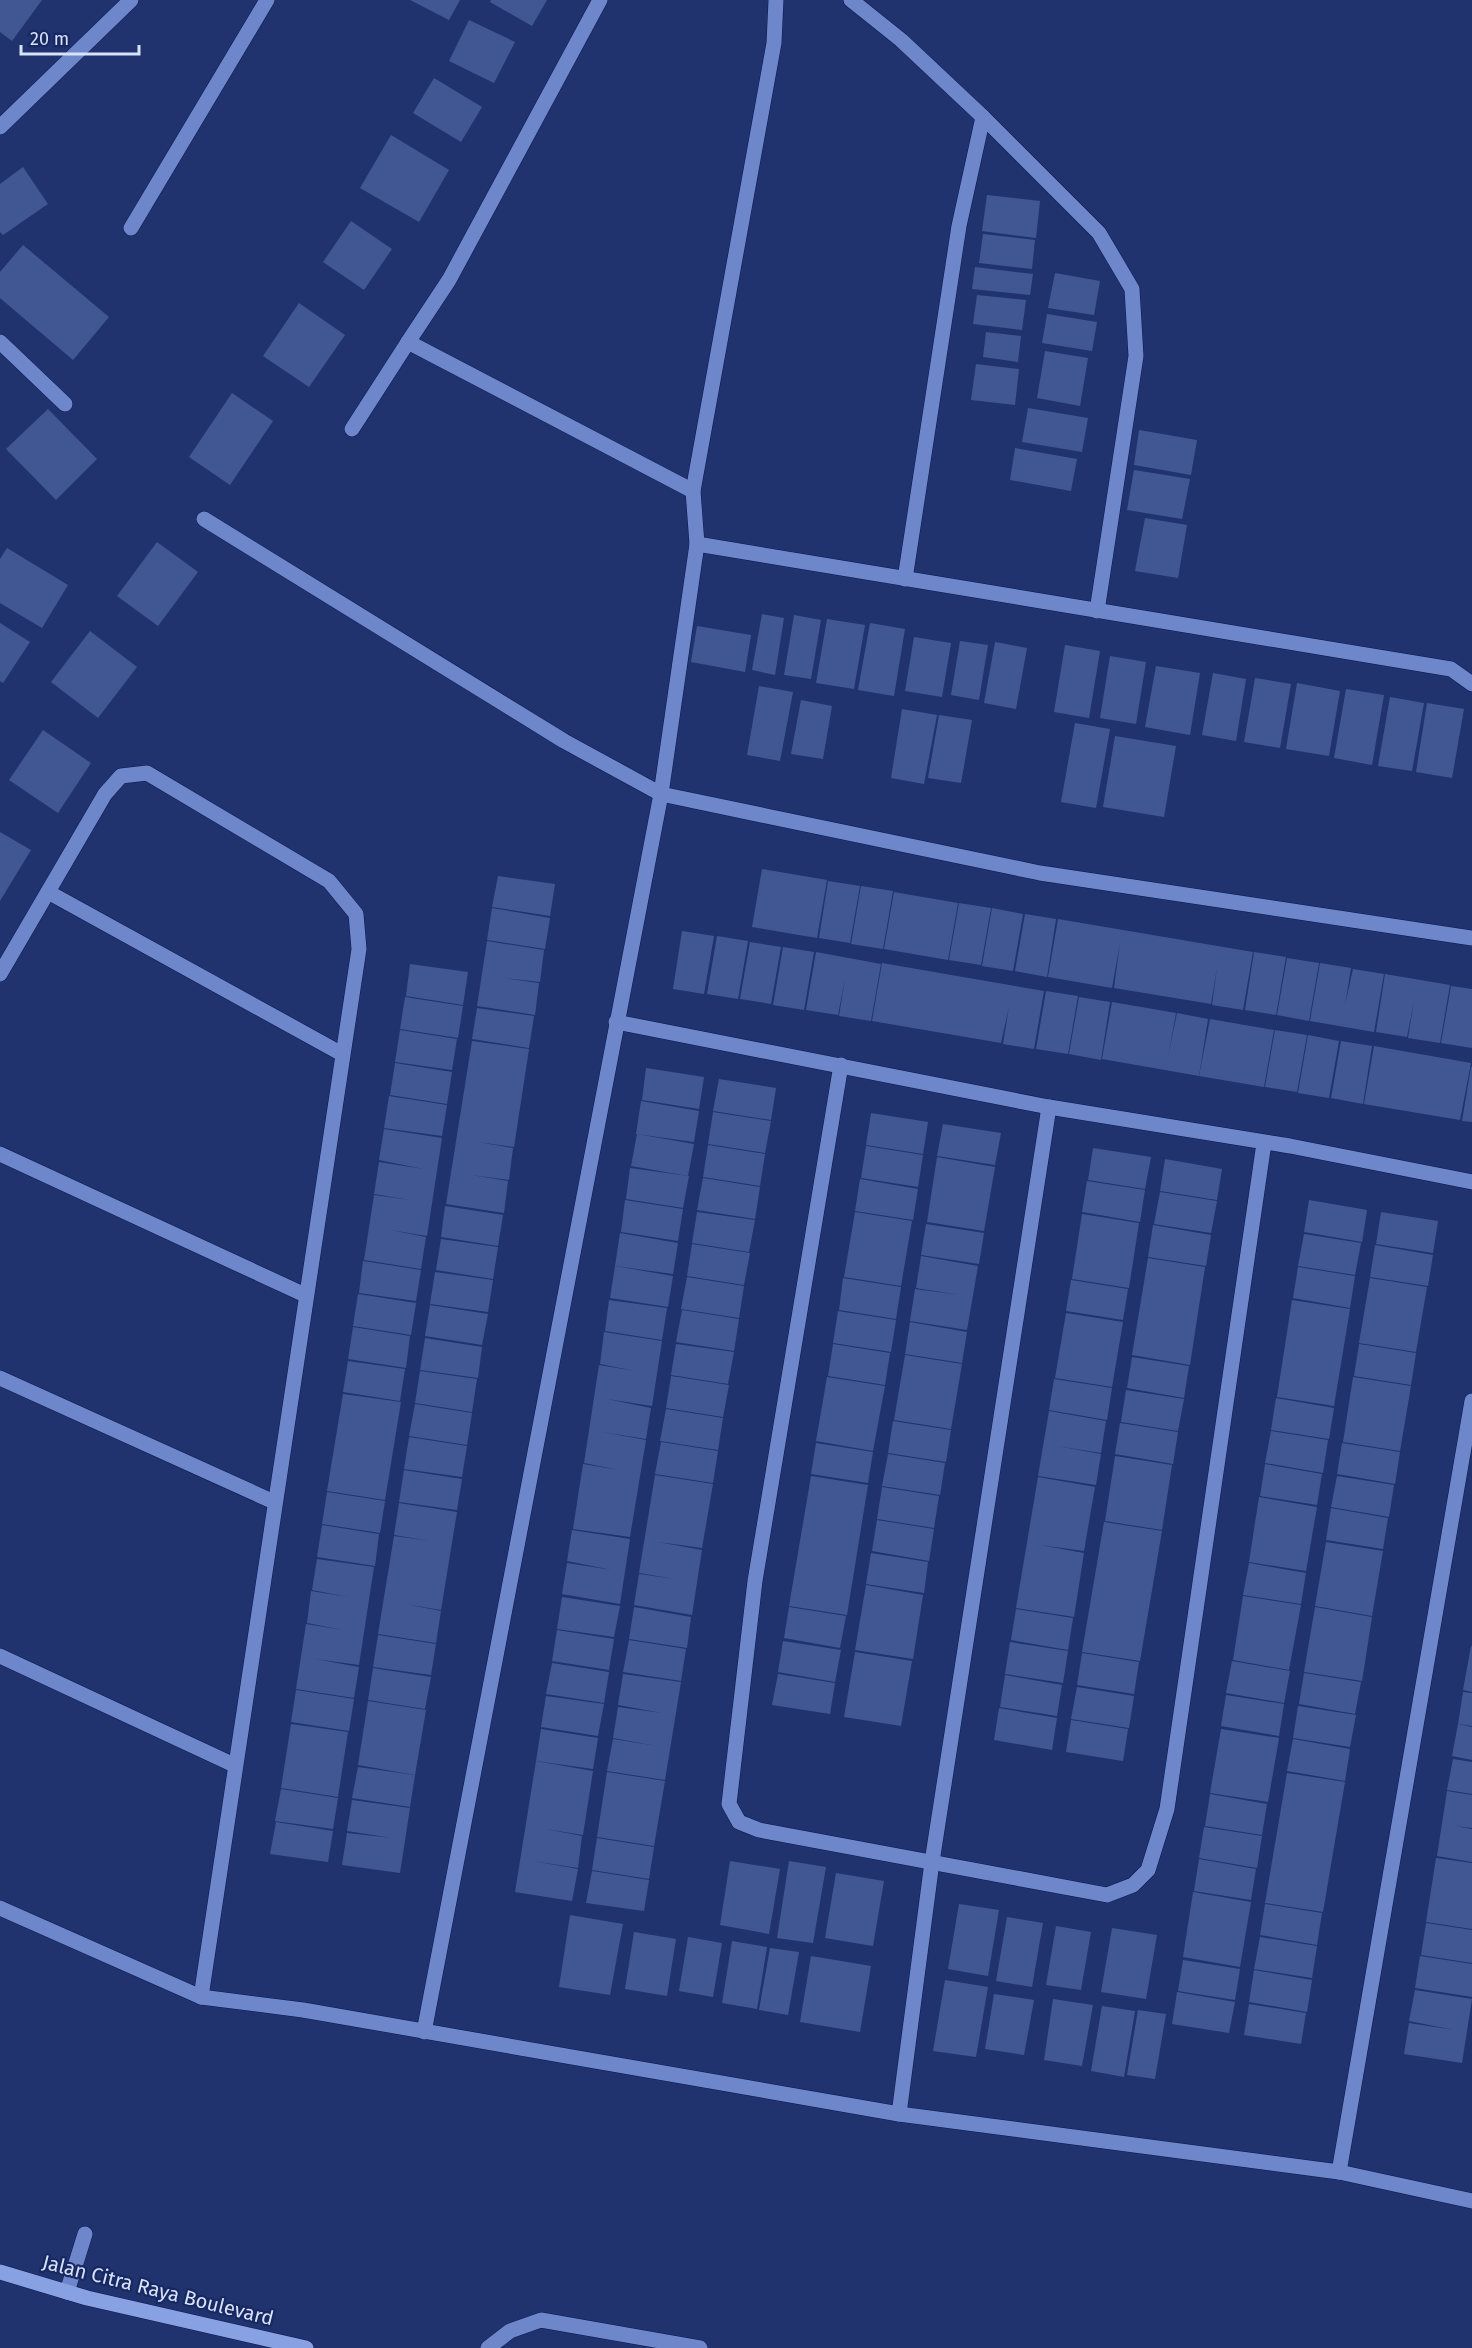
<svg xmlns="http://www.w3.org/2000/svg" width="1472" height="2348" viewBox="0 0 1472 2348" font-family="'Fira Sans',sans-serif">
	<style>
		.building { fill: #415793 }
		.lines { fill: none; stroke-linecap: round; stroke-linejoin: round }
		.minor-casing { stroke: #0a1851; stroke-width: 16 }
		.major-casing { stroke: #0a1851; stroke-width: 16 }
		.minor { stroke: #6d87ca; stroke-width: 15 }
		.major { stroke: #87a1e2; stroke-width: 15 }
		.labels { text-anchor: middle; stroke-width: 4.5; stroke-linejoin: round; paint-order: stroke }
		.street-label { font-size: 20px; fill: #d8e2f8; stroke: #172863 }
	</style>
	<rect width="100%" height="100%" fill="#20336f"/>
	<g class="building">
		<path d="M0 0H42L12 41 0 32Z"/>
		<path d="M410 0H460L449 20Z"/>
		<path d="M491 0H547L532 26 490 2Z"/>
		<path d="M469 20 515 42 494 83 449 61Z"/>
		<path d="M434 78 482 107 461 142 413 113Z"/>
		<path d="M391 135 449 170 419 222 360 188Z"/>
		<path d="M23 167 48 204 3 235 0 232V184Z"/>
		<path d="M987 195 1040 201 1036 238 982 231Z"/>
		<path d="M351 221 392 249 364 290 323 262Z"/>
		<path d="M983 234 1035 240 1032 269 979 263Z"/>
		<path d="M23 245 109 317 73 360 0 298V272Z"/>
		<path d="M975 267 1033 274 1030 295 972 289Z"/>
		<path d="M1055 273 1100 281 1094 315 1048 308Z"/>
		<path d="M977 295 1026 300 1022 330 973 324Z"/>
		<path d="M299 303 345 335 309 387 263 356Z"/>
		<path d="M1047 314 1097 322 1092 351 1042 343Z"/>
		<path d="M986 332 1021 336 1018 362 983 357Z"/>
		<path d="M1045 351 1088 358 1080 406 1037 398Z"/>
		<path d="M976 364 1019 369 1015 405 971 400Z"/>
		<path d="M232 393 273 421 230 485 189 457Z"/>
		<path d="M1028 408 1088 418 1082 452 1022 442Z"/>
		<path d="M48 409 97 459 56 500 6 449Z"/>
		<path d="M1139 430 1197 440 1191 475 1134 465Z"/>
		<path d="M1015 448 1077 459 1071 491 1010 480Z"/>
		<path d="M1134 470 1190 479 1182 519 1127 510Z"/>
		<path d="M1145 518 1187 525 1178 578 1135 571Z"/>
		<path d="M157 542 198 572 158 626 117 596Z"/>
		<path d="M7 548 68 585 42 628 0 603V559Z"/>
		<path d="M762 614 784 618 775 675 752 670Z"/>
		<path d="M794 615 821 620 811 679 784 675Z"/>
		<path d="M827 619 865 625 854 689 816 683Z"/>
		<path d="M0 623 30 642 3 683 0 681Z"/>
		<path d="M870 623 905 629 894 696 858 690Z"/>
		<path d="M697 626 751 635 745 672 691 662Z"/>
		<path d="M90 631 137 667 98 718 51 682Z"/>
		<path d="M914 637 951 643 942 697 905 691Z"/>
		<path d="M960 641 988 645 979 700 951 695Z"/>
		<path d="M995 642 1027 648 1016 709 984 703Z"/>
		<path d="M1065 645 1100 651 1089 718 1054 712Z"/>
		<path d="M1110 656 1146 662 1136 724 1100 718Z"/>
		<path d="M1156 666 1200 673 1190 735 1145 727Z"/>
		<path d="M1213 673 1246 679 1236 741 1202 735Z"/>
		<path d="M1255 678 1291 684 1280 748 1244 742Z"/>
		<path d="M1297 683 1340 691 1329 756 1286 749Z"/>
		<path d="M759 686 793 692 780 761 747 755Z"/>
		<path d="M1346 689 1384 695 1372 765 1334 758Z"/>
		<path d="M1390 697 1424 703 1412 771 1378 766Z"/>
		<path d="M801 700 832 706 823 759 791 754Z"/>
		<path d="M1427 703 1464 709 1452 778 1416 772Z"/>
		<path d="M902 709 937 715 924 784 891 778Z"/>
		<path d="M939 715 972 720 961 783 928 778Z"/>
		<path d="M1075 723 1110 729 1096 808 1061 802Z"/>
		<path d="M43 730 91 763 58 813 9 780Z"/>
		<path d="M1115 736 1176 746 1164 817 1103 807Z"/>
		<path d="M0 832 31 850 0 901Z"/>
		<path d="M762 869 827 880 817 938 752 927Z"/>
		<path d="M498 876 555 884 550 916 492 907Z"/>
		<path d="M828 881 860 886 850 943 819 938Z"/>
		<path d="M861 886 893 891 883 949 851 944Z"/>
		<path d="M894 892 958 903 948 960 884 949Z"/>
		<path d="M959 903 991 908 981 965 949 960Z"/>
		<path d="M492 908 550 918 545 949 487 940Z"/>
		<path d="M992 908 1023 914 1013 971 982 966Z"/>
		<path d="M1025 914 1056 919 1047 977 1015 971Z"/>
		<path d="M1058 919 1253 952 1243 1010 1212 1005 1217 968 1211 1004 1114 988 1120 943 1112 988 1048 977Z"/>
		<path d="M682 931 714 936 704 994 673 989Z"/>
		<path d="M717 936 748 941 738 999 707 994Z"/>
		<path d="M487 941 544 950 540 982 503 978 539 983 535 1015 477 1006Z"/>
		<path d="M750 942 781 947 771 1004 740 999Z"/>
		<path d="M783 947 814 952 804 1010 773 1005Z"/>
		<path d="M816 952 881 964 871 1021 839 1016 845 979 838 1015 806 1010Z"/>
		<path d="M1254 952 1286 957 1276 1015 1245 1010Z"/>
		<path d="M1287 958 1319 963 1309 1021 1277 1015Z"/>
		<path d="M882 963 1044 991 1034 1049 1003 1044 1009 1007 1001 1043 872 1021Z"/>
		<path d="M1320 963 1351 968 1345 1005 1353 969 1384 974 1374 1032 1310 1021Z"/>
		<path d="M410 964 468 972 463 1005 406 996Z"/>
		<path d="M1385 974 1450 985 1440 1043 1408 1038 1414 1001 1407 1037 1376 1032Z"/>
		<path d="M1451 986 1472 989V1048L1441 1043Z"/>
		<path d="M1046 991 1078 996 1068 1054 1036 1049Z"/>
		<path d="M405 997 463 1006 458 1038 400 1029Z"/>
		<path d="M1079 997 1110 1002 1101 1060 1069 1054Z"/>
		<path d="M1112 1002 1176 1013 1168 1057 1177 1013 1208 1019 1199 1076 1102 1059Z"/>
		<path d="M477 1008 534 1016 529 1048 472 1039Z"/>
		<path d="M1210 1019 1274 1030 1264 1087 1199 1076Z"/>
		<path d="M400 1030 457 1039 452 1070 395 1062Z"/>
		<path d="M1275 1030 1307 1035 1297 1092 1265 1087Z"/>
		<path d="M1308 1035 1339 1041 1329 1098 1298 1093Z"/>
		<path d="M472 1041 529 1049 514 1147 478 1142 513 1148 509 1180 472 1175 508 1181 504 1213 446 1204Z"/>
		<path d="M1341 1041 1372 1046 1363 1104 1331 1098Z"/>
		<path d="M1374 1046 1471 1063 1460 1120 1364 1104Z"/>
		<path d="M395 1063 452 1072 447 1104 390 1095Z"/>
		<path d="M1471 1067H1472V1122L1462 1121Z"/>
		<path d="M646 1068 704 1077 699 1109 642 1100Z"/>
		<path d="M719 1079 776 1088 771 1120 713 1111Z"/>
		<path d="M389 1096 447 1105 442 1136 384 1128Z"/>
		<path d="M641 1101 699 1111 694 1142 636 1134Z"/>
		<path d="M713 1112 771 1121 765 1153 708 1144Z"/>
		<path d="M871 1113 928 1122 923 1154 866 1145Z"/>
		<path d="M943 1124 1001 1133 995 1165 937 1156Z"/>
		<path d="M384 1129 442 1138 427 1236 390 1230 426 1237 421 1269 364 1260 374 1195 410 1200 374 1194 379 1162 423 1169 379 1160Z"/>
		<path d="M637 1134 694 1144 688 1176 631 1166Z"/>
		<path d="M708 1145 765 1154 760 1186 703 1177Z"/>
		<path d="M866 1146 923 1155 918 1187 861 1178Z"/>
		<path d="M1093 1148 1151 1157 1145 1189 1088 1180Z"/>
		<path d="M937 1157 995 1167 984 1231 927 1222Z"/>
		<path d="M1165 1159 1222 1169 1217 1200 1160 1191Z"/>
		<path d="M630 1168 689 1176 683 1208 626 1199Z"/>
		<path d="M703 1178 760 1187 755 1219 697 1210Z"/>
		<path d="M860 1179 918 1189 913 1220 855 1211Z"/>
		<path d="M1087 1181 1145 1190 1140 1222 1082 1212Z"/>
		<path d="M1160 1192 1217 1201 1211 1233 1154 1224Z"/>
		<path d="M625 1200 683 1209 678 1241 621 1232Z"/>
		<path d="M1309 1200 1367 1210 1362 1242 1304 1232Z"/>
		<path d="M445 1206 503 1215 498 1246 441 1237Z"/>
		<path d="M697 1212 755 1220 749 1252 692 1243Z"/>
		<path d="M855 1212 912 1221 901 1286 844 1277Z"/>
		<path d="M1381 1212 1438 1221 1433 1253 1376 1244Z"/>
		<path d="M1082 1214 1139 1223 1129 1288 1072 1279Z"/>
		<path d="M926 1224 984 1233 979 1264 921 1255Z"/>
		<path d="M1153 1225 1211 1235 1206 1266 1148 1257Z"/>
		<path d="M620 1233 678 1243 673 1274 615 1266Z"/>
		<path d="M1304 1234 1361 1243 1355 1275 1298 1266Z"/>
		<path d="M441 1239 498 1247 493 1279 436 1270Z"/>
		<path d="M692 1244 750 1253 744 1285 687 1276Z"/>
		<path d="M1375 1245 1433 1255 1428 1286 1370 1277Z"/>
		<path d="M921 1256 978 1266 967 1330 910 1321 915 1289 960 1295 916 1288Z"/>
		<path d="M1148 1258 1205 1267 1190 1365 1132 1355Z"/>
		<path d="M363 1261 421 1270 416 1301 359 1293Z"/>
		<path d="M615 1266 673 1276 668 1307 610 1298Z"/>
		<path d="M1298 1267 1355 1276 1350 1308 1293 1298Z"/>
		<path d="M435 1272 493 1280 488 1312 430 1304Z"/>
		<path d="M687 1277 744 1286 739 1318 681 1309Z"/>
		<path d="M843 1278 901 1287 896 1319 839 1310Z"/>
		<path d="M1370 1278 1427 1287 1416 1352 1359 1343Z"/>
		<path d="M1071 1280 1128 1289 1123 1320 1066 1311Z"/>
		<path d="M358 1294 416 1303 411 1335 353 1326Z"/>
		<path d="M609 1300 667 1308 662 1340 605 1331Z"/>
		<path d="M1292 1300 1350 1309 1334 1406 1277 1397Z"/>
		<path d="M430 1305 488 1314 482 1345 425 1336Z"/>
		<path d="M682 1310 739 1319 734 1351 676 1342Z"/>
		<path d="M838 1311 896 1320 891 1352 833 1343Z"/>
		<path d="M1066 1313 1123 1322 1112 1387 1055 1378Z"/>
		<path d="M910 1322 967 1332 962 1363 905 1354Z"/>
		<path d="M353 1327 410 1336 406 1368 348 1359Z"/>
		<path d="M604 1332 662 1341 652 1406 607 1399 651 1408 646 1439 602 1432 646 1440 630 1537 573 1529 583 1464 619 1470 584 1463 599 1365 635 1371 600 1364Z"/>
		<path d="M425 1338 482 1347 478 1378 420 1370Z"/>
		<path d="M676 1344 734 1352 728 1384 671 1375Z"/>
		<path d="M833 1344 890 1353 885 1385 828 1376Z"/>
		<path d="M1359 1344 1416 1353 1411 1385 1354 1376Z"/>
		<path d="M905 1355 962 1364 951 1429 894 1420Z"/>
		<path d="M1132 1357 1189 1366 1184 1398 1127 1388Z"/>
		<path d="M348 1361 405 1369 400 1401 343 1392Z"/>
		<path d="M420 1371 477 1379 472 1412 415 1403Z"/>
		<path d="M671 1376 729 1385 723 1417 666 1408Z"/>
		<path d="M827 1377 885 1386 873 1451 816 1441Z"/>
		<path d="M1353 1377 1411 1386 1400 1451 1343 1442Z"/>
		<path d="M1054 1379 1112 1388 1107 1420 1049 1410Z"/>
		<path d="M1126 1390 1184 1399 1178 1431 1121 1422Z"/>
		<path d="M343 1394 401 1402 385 1500 327 1491Z"/>
		<path d="M1276 1398 1334 1408 1329 1439 1271 1430Z"/>
		<path d="M415 1404 472 1413 467 1445 409 1436Z"/>
		<path d="M666 1409 723 1418 718 1450 660 1441Z"/>
		<path d="M1049 1411 1106 1421 1101 1453 1057 1446 1101 1454 1096 1485 1038 1476Z"/>
		<path d="M893 1421 951 1430 946 1462 888 1453Z"/>
		<path d="M1120 1423 1178 1432 1173 1464 1115 1454Z"/>
		<path d="M1271 1431 1328 1440 1323 1473 1265 1463Z"/>
		<path d="M409 1437 467 1446 462 1477 404 1469Z"/>
		<path d="M661 1442 718 1451 713 1483 655 1474Z"/>
		<path d="M816 1443 873 1452 868 1483 811 1474Z"/>
		<path d="M1342 1443 1400 1452 1395 1484 1337 1474Z"/>
		<path d="M888 1454 945 1463 940 1495 882 1486Z"/>
		<path d="M1115 1456 1172 1465 1162 1530 1105 1521Z"/>
		<path d="M1265 1464 1322 1474 1317 1505 1260 1496Z"/>
		<path d="M404 1470 462 1479 457 1510 399 1502Z"/>
		<path d="M655 1475 713 1484 702 1548 658 1542 702 1550 692 1615 634 1605 639 1574 675 1579 639 1573Z"/>
		<path d="M811 1476 868 1485 847 1615 789 1606Z"/>
		<path d="M1337 1476 1394 1485 1389 1517 1331 1507Z"/>
		<path d="M1038 1477 1095 1487 1084 1551 1040 1545 1084 1553 1074 1617 1016 1608Z"/>
		<path d="M882 1487 939 1496 934 1528 877 1519Z"/>
		<path d="M327 1492 385 1501 380 1533 322 1524Z"/>
		<path d="M1259 1497 1317 1507 1306 1571 1249 1562Z"/>
		<path d="M399 1503 457 1512 441 1610 405 1604 441 1611 436 1643 378 1634 394 1536 430 1541 394 1535Z"/>
		<path d="M1331 1508 1388 1518 1383 1549 1326 1540Z"/>
		<path d="M877 1520 934 1529 929 1561 872 1551Z"/>
		<path d="M1104 1522 1162 1531 1140 1661 1082 1652Z"/>
		<path d="M322 1525 379 1534 375 1566 317 1557Z"/>
		<path d="M572 1530 630 1539 620 1604 562 1594 567 1563 612 1570 567 1561Z"/>
		<path d="M1326 1542 1383 1551 1372 1616 1315 1606Z"/>
		<path d="M871 1553 928 1562 924 1593 866 1584Z"/>
		<path d="M317 1559 374 1567 359 1665 315 1659 359 1667 354 1698 296 1689 306 1624 343 1630 307 1623 311 1591 348 1597 312 1590Z"/>
		<path d="M1249 1563 1306 1573 1301 1604 1243 1595Z"/>
		<path d="M866 1585 923 1595 913 1659 855 1650Z"/>
		<path d="M1243 1596 1301 1605 1289 1670 1233 1660Z"/>
		<path d="M562 1597 620 1606 614 1637 557 1629Z"/>
		<path d="M634 1607 691 1617 687 1648 629 1639Z"/>
		<path d="M789 1607 846 1616 840 1648 784 1638Z"/>
		<path d="M1315 1607 1372 1617 1362 1681 1304 1672Z"/>
		<path d="M1016 1609 1073 1618 1068 1650 1011 1640Z"/>
		<path d="M557 1630 614 1639 609 1670 552 1661Z"/>
		<path d="M378 1635 436 1644 431 1675 373 1667Z"/>
		<path d="M629 1640 686 1649 681 1681 623 1672Z"/>
		<path d="M783 1641 841 1650 835 1682 778 1672Z"/>
		<path d="M1010 1642 1068 1651 1063 1683 1005 1674Z"/>
		<path d="M1471 1646H1472V1692L1463 1690Z"/>
		<path d="M855 1652 912 1661 901 1726 844 1717Z"/>
		<path d="M1082 1653 1139 1662 1134 1694 1077 1685Z"/>
		<path d="M1232 1661 1290 1671 1284 1703 1226 1693Z"/>
		<path d="M552 1663 609 1672 604 1703 546 1694Z"/>
		<path d="M373 1668 431 1677 425 1709 368 1700Z"/>
		<path d="M1304 1673 1361 1682 1355 1714 1299 1704Z"/>
		<path d="M623 1674 681 1682 665 1780 607 1771 613 1739 657 1746 613 1738 618 1707 662 1713 618 1705Z"/>
		<path d="M778 1674 835 1683 830 1714 772 1705Z"/>
		<path d="M1005 1675 1062 1685 1057 1716 1000 1707Z"/>
		<path d="M1077 1687 1134 1696 1129 1728 1071 1719Z"/>
		<path d="M296 1690 354 1699 349 1731 291 1722Z"/>
		<path d="M1463 1692 1472 1693V1726L1458 1724Z"/>
		<path d="M1226 1695 1284 1704 1279 1736 1221 1726Z"/>
		<path d="M546 1696 604 1704 598 1736 541 1727Z"/>
		<path d="M368 1701 426 1710 415 1775 358 1765Z"/>
		<path d="M1298 1706 1356 1715 1350 1747 1293 1738Z"/>
		<path d="M999 1708 1057 1718 1052 1750 994 1740Z"/>
		<path d="M1071 1720 1128 1729 1123 1761 1066 1752Z"/>
		<path d="M291 1724 348 1732 338 1797 281 1788Z"/>
		<path d="M1458 1724 1472 1727V1760L1452 1756Z"/>
		<path d="M541 1729 598 1738 593 1769 536 1761Z"/>
		<path d="M1221 1729 1279 1738 1268 1802 1210 1793Z"/>
		<path d="M1293 1739 1350 1749 1345 1781 1287 1771Z"/>
		<path d="M1453 1759 1472 1762V1794L1447 1790Z"/>
		<path d="M536 1761 593 1771 583 1835 546 1829 582 1836 578 1868 533 1861 578 1869 572 1901 515 1892Z"/>
		<path d="M358 1767 415 1775 410 1807 352 1798Z"/>
		<path d="M607 1772 665 1781 654 1846 597 1837Z"/>
		<path d="M1287 1773 1345 1782 1323 1912 1265 1903Z"/>
		<path d="M281 1789 338 1798 333 1829 275 1821Z"/>
		<path d="M1447 1791 1472 1795V1828L1455 1826 1472 1829V1862L1437 1856Z"/>
		<path d="M1210 1794 1267 1804 1262 1835 1205 1826Z"/>
		<path d="M352 1800 410 1808 400 1873 342 1865 347 1833 392 1838 347 1831Z"/>
		<path d="M276 1822 333 1831 328 1862 270 1854Z"/>
		<path d="M1204 1827 1262 1836 1257 1868 1199 1858Z"/>
		<path d="M597 1838 654 1847 649 1879 592 1870Z"/>
		<path d="M1436 1858 1472 1863V1929L1426 1922Z"/>
		<path d="M1199 1859 1256 1869 1251 1900 1194 1891Z"/>
		<path d="M730 1861 780 1869 769 1934 720 1925Z"/>
		<path d="M789 1861 826 1867 813 1943 777 1938Z"/>
		<path d="M592 1871 649 1880 644 1911 586 1903Z"/>
		<path d="M836 1873 884 1881 873 1946 825 1938Z"/>
		<path d="M1193 1892 1251 1902 1240 1967 1183 1957Z"/>
		<path d="M959 1904 999 1910 988 1976 948 1969Z"/>
		<path d="M1265 1904 1322 1913 1317 1945 1260 1935Z"/>
		<path d="M570 1915 623 1924 610 1995 559 1987Z"/>
		<path d="M1007 1917 1043 1923 1032 1987 996 1981Z"/>
		<path d="M1426 1923 1472 1930V1963L1421 1955Z"/>
		<path d="M1056 1926 1091 1932 1081 1990 1046 1985Z"/>
		<path d="M1112 1928 1157 1935 1146 1999 1101 1992Z"/>
		<path d="M634 1932 676 1939 667 1996 625 1989Z"/>
		<path d="M688 1937 722 1943 713 1997 679 1991Z"/>
		<path d="M1260 1937 1317 1946 1312 1978 1254 1969Z"/>
		<path d="M732 1941 767 1947 757 2009 722 2003Z"/>
		<path d="M770 1948 799 1952 788 2015 759 2010Z"/>
		<path d="M811 1956 871 1966 860 2032 800 2022Z"/>
		<path d="M1420 1956 1472 1964V1997L1415 1988Z"/>
		<path d="M1183 1960 1240 1969 1235 2000 1178 1991Z"/>
		<path d="M1254 1970 1312 1980 1307 2012 1249 2002Z"/>
		<path d="M945 1980 988 1987 976 2057 933 2051Z"/>
		<path d="M1415 1990 1472 1999 1462 2063 1404 2054 1409 2023 1454 2030 1409 2021Z"/>
		<path d="M1177 1992 1235 2002 1229 2033 1172 2024Z"/>
		<path d="M994 1994 1034 2000 1024 2055 985 2049Z"/>
		<path d="M1053 1999 1093 2005 1082 2066 1044 2060Z"/>
		<path d="M1249 2004 1306 2013 1301 2044 1244 2035Z"/>
		<path d="M1102 2006 1135 2011 1124 2077 1091 2071Z"/>
		<path d="M1138 2010 1166 2014 1155 2079 1127 2075Z"/>
	</g>
	<g class="lines">
		<g class="minor-casing">
			<g id="minor">
				<path d="M600 0 449 280 408 342 693 491"/>
				<path d="M851 0 901 40 983 117 1099 233 1132 289 1136 356 1097 611"/>
				<path d="M0 127 131 0"/>
				<path d="M131 228 267 0"/>
				<path d="M0 342 65 404"/>
				<path d="M352 429 408 342"/>
				<path d="M204 519 564 741 661 794 1040 873 1472 938"/>
				<path d="M697 544 1451 669 1472 684"/>
				<path d="M905 579 959 226 983 117"/>
				<path d="M48 892 342 1054"/>
				<path d="M0 974 105 794 121 776 147 773 329 881 356 914 359 949 201 1997"/>
				<path d="M616 1022 1049 1107 1290 1146 1472 1182"/>
				<path d="M841 1065 755 1581 729 1804 739 1822 759 1830 1107 1895 1133 1885 1148 1870 1167 1809 1264 1143"/>
				<path d="M0 1154 305 1295"/>
				<path d="M0 1378 274 1502"/>
				<path d="M0 1656 234 1765"/>
				<path d="M0 1908 201 1997 303 2010 899 2114 1339 2172 1472 2201"/>
				<path d="M424 2032 661 794 697 544 693 491 774 43 776 0"/>
				<path d="M899 2114 932 1862 1049 1107"/>
				<path d="M1339 2172 1472 1401"/>
				<path d="M67 2292 85 2234"/>
				<path d="M488 2348 510 2331 541 2320 700 2348"/>
			</g>
		</g>
		<g class="major-casing">
			<path id="major" d="M0 2272 87 2298 306 2348"/>
		</g>
		<use href="#minor" class="minor"/>
		<use href="#major" class="major"/>
	</g>
	<g class="labels">
		<g class="street-label">
			<text transform="translate(158 2290) rotate(14)" y="7">Jalan Citra Raya Boulevard</text>
		</g>
	</g>
	<path d="M21 45v9h118v-9" fill="none" stroke="#d8e2f8" stroke-width="3"/>
	<text x="30" y="45" font-size="18" fill="#d8e2f8" stroke="#172863" stroke-width="4.5" paint-order="stroke">20 m</text>
</svg>
